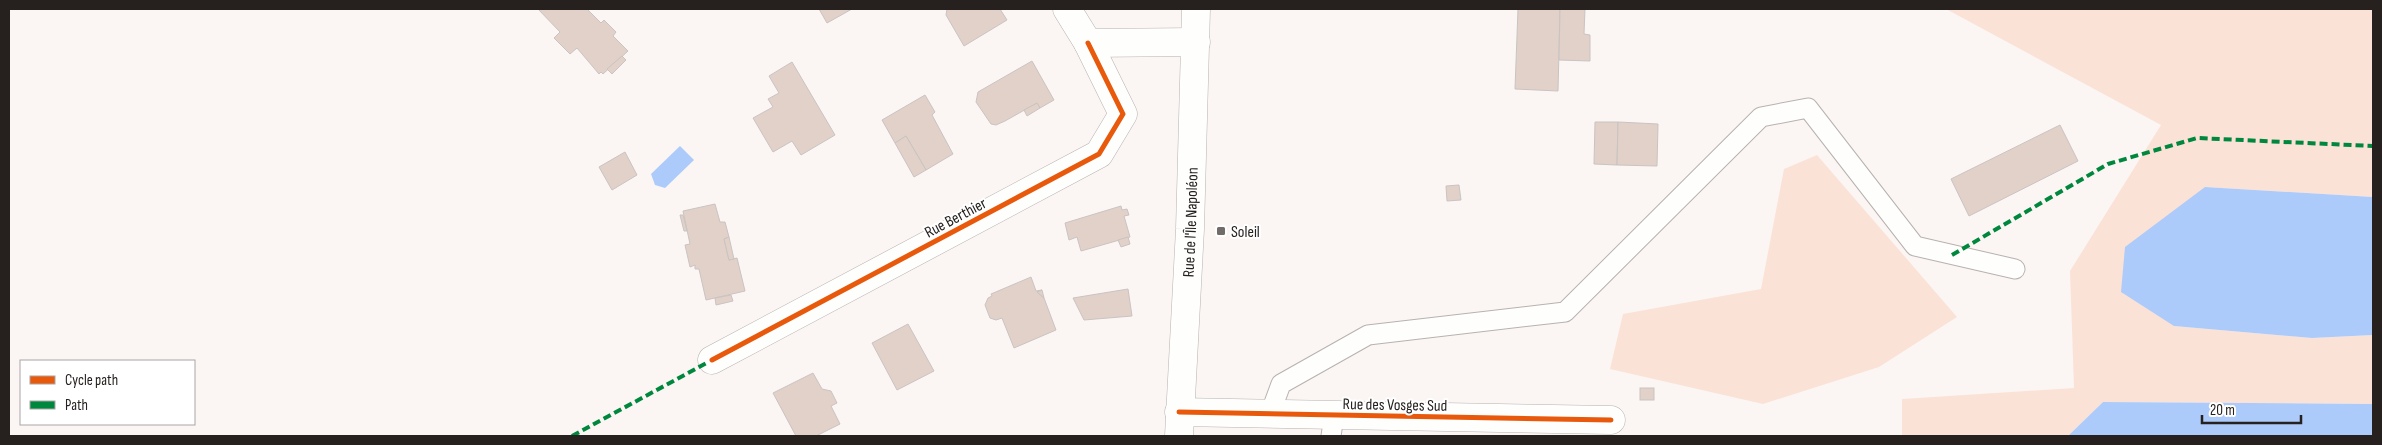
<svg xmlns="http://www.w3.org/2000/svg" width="2382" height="445" viewBox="0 0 2382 445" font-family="'Sofia Sans Condensed',sans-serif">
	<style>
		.green { fill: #fbe2d6 }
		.water { fill: #accbfa }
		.building { fill: #e2d1c8; stroke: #c9c4c2 }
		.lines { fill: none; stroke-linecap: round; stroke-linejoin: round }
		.service-casing { stroke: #b7b2b0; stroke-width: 21 }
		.minor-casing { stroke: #b7b2b0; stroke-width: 29 }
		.service { stroke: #fefefd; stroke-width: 19 }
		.minor { stroke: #fefefd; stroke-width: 28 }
		.quiet { stroke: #00873e; stroke-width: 4; stroke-dasharray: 8 4; stroke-linecap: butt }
		.cycleway-casing { stroke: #fff; stroke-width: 8 }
		.cycleway { stroke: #e8590c; stroke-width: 5 }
		.poi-dot { fill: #716c6a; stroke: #fff; stroke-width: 2 }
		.labels { text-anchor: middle; stroke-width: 4; stroke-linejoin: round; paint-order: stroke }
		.street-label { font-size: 16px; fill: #26211f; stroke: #fff }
		.poi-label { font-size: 16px; fill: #26211f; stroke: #fff; text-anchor: start }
	</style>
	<rect width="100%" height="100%" fill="#fbf6f4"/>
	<g class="green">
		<path d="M1946 9H2373V197L2205 187 2174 326 2312 338 2373 335V404L2103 402 2068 436H1902V399L2074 388 2070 271 2161 125Z"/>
		<path d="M1817 155 1957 317 1879 367 1763 404 1610 369 1623 314 1761 289 1784 169Z"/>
	</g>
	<g class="water">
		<path d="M680 146 694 160 665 188 655 185 651 174Z"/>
		<path d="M2205 187 2373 197V335L2312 338 2174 326 2121 292 2125 247Z"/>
		<path d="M2103 402 2373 404V436H2068Z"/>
	</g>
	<g class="building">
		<path d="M538 9H587L601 23 604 20 616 32 613 36 628 51 603 74 601 72 599 74 577 48 570 54 554 38 560 32Z"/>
		<path d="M819 9H852L827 23Z"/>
		<path d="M947 9H1000L1007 20 964 46 946 15Z"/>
		<path d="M1518 9H1560L1558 91 1515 89Z"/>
		<path d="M1560 9H1585L1584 34 1590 35V61L1559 60Z"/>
		<path d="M622 56 626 60 612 74 607 69Z"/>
		<path d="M1032 61 1054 100 1040 108 1037 103 1005 121 996 125 991 124 976 102 978 92Z"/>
		<path d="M792 62 835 135 801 155 792 141 773 152 753 118 773 107 768 99 779 93 769 76Z"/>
		<path d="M925 95 935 112 932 115 953 154 926 170 906 136 895 143 882 120Z"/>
		<path d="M1037 103 1040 108 1027 116 1024 110Z"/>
		<path d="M1595 122H1618L1617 165 1594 164Z"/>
		<path d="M1618 122 1658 124 1657 166 1617 165Z"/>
		<path d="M2060 125 2078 161 1969 216 1951 179Z"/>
		<path d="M906 136 926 170 914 177 895 143Z"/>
		<path d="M625 152 637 175 612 190 599 167Z"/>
		<path d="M1459 185 1461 200 1447 201 1446 186Z"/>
		<path d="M715 204 720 222H725L729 237 724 239 729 260 737 258 745 291 706 300 699 269H695V265L690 267 685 245 690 244 683 211Z"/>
		<path d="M1121 206 1122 210 1127 209 1129 215 1124 216 1130 237 1081 251 1077 237 1069 240 1065 223Z"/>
		<path d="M680 215H683L687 231H684Z"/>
		<path d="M729 237 734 259 729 260 724 239Z"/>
		<path d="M1128 237 1130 244 1121 247 1118 240Z"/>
		<path d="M1031 277 1036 291 1042 290 1037 292 1044 298 1056 330 1014 348 1002 318 996 320 990 318 985 305 988 298 992 296 991 294Z"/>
		<path d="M1128 289 1132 316 1084 320 1073 298Z"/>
		<path d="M1042 290 1044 298 1037 292Z"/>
		<path d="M731 295 733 301 716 305 715 298Z"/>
		<path d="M908 324 934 371 897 390 872 343Z"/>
		<path d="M813 373 822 389 831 391 837 403 831 406 840 424 816 436H796L773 393Z"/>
		<rect x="1640" y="388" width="14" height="12"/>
	</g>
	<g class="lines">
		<g class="service-casing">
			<g id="service">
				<path d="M1270 414 1281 384 1368 335 1565 312 1761 117 1808 108 1915 246 2015 269"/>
				<path d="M1331 436 1334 416"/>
			</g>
		</g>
		<g class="minor-casing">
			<g id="minor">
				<path d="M1067 9 1088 43 1196 42"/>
				<path d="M712 360 1099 154 1123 114 1088 43"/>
				<path d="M1179 412 1611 420"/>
				<path id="s1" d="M1179 436 1190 229 1196 9"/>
			</g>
		</g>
		<use href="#service" class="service"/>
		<use href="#minor" class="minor"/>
		<g class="quiet">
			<path d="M1952 255 2108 164 2197 138 2373 146"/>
			<path d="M572 436 712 360"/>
		</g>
		<g class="cycleway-casing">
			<g id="cycleway">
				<path d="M712 360 1099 154 1123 114 1088 43"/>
				<path d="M1179 412 1611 420"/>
			</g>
		</g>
		<use href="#cycleway" class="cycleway"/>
	</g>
	<rect class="poi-dot" x="1216" y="226" width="10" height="10" rx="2.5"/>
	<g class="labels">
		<g class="street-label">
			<text transform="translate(955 217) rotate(-28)" y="6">Rue Berthier</text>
			<text dy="6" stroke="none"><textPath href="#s1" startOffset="214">Rue de l'Île Napoléon</textPath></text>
			<text transform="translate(1395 404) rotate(1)" y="6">Rue des Vosges Sud</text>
		</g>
		<g class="poi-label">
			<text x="1231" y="237">Soleil</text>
		</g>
	</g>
	<rect width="2382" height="445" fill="none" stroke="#26211f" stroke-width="20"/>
	<rect x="20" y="360" width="175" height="65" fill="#ffffff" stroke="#a8a6a5"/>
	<rect x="30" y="376" width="25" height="8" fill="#e8590c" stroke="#a8a6a5"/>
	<text x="65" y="385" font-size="15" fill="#26211f">Cycle path</text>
	<rect x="30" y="401" width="25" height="8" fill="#00873e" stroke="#a8a6a5"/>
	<text x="65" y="410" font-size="15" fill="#26211f">Path</text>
	<path d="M2202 415v8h99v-8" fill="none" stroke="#26211f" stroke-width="2.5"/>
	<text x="2210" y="415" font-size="15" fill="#26211f" stroke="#ffffff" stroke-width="4" paint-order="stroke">20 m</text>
</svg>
